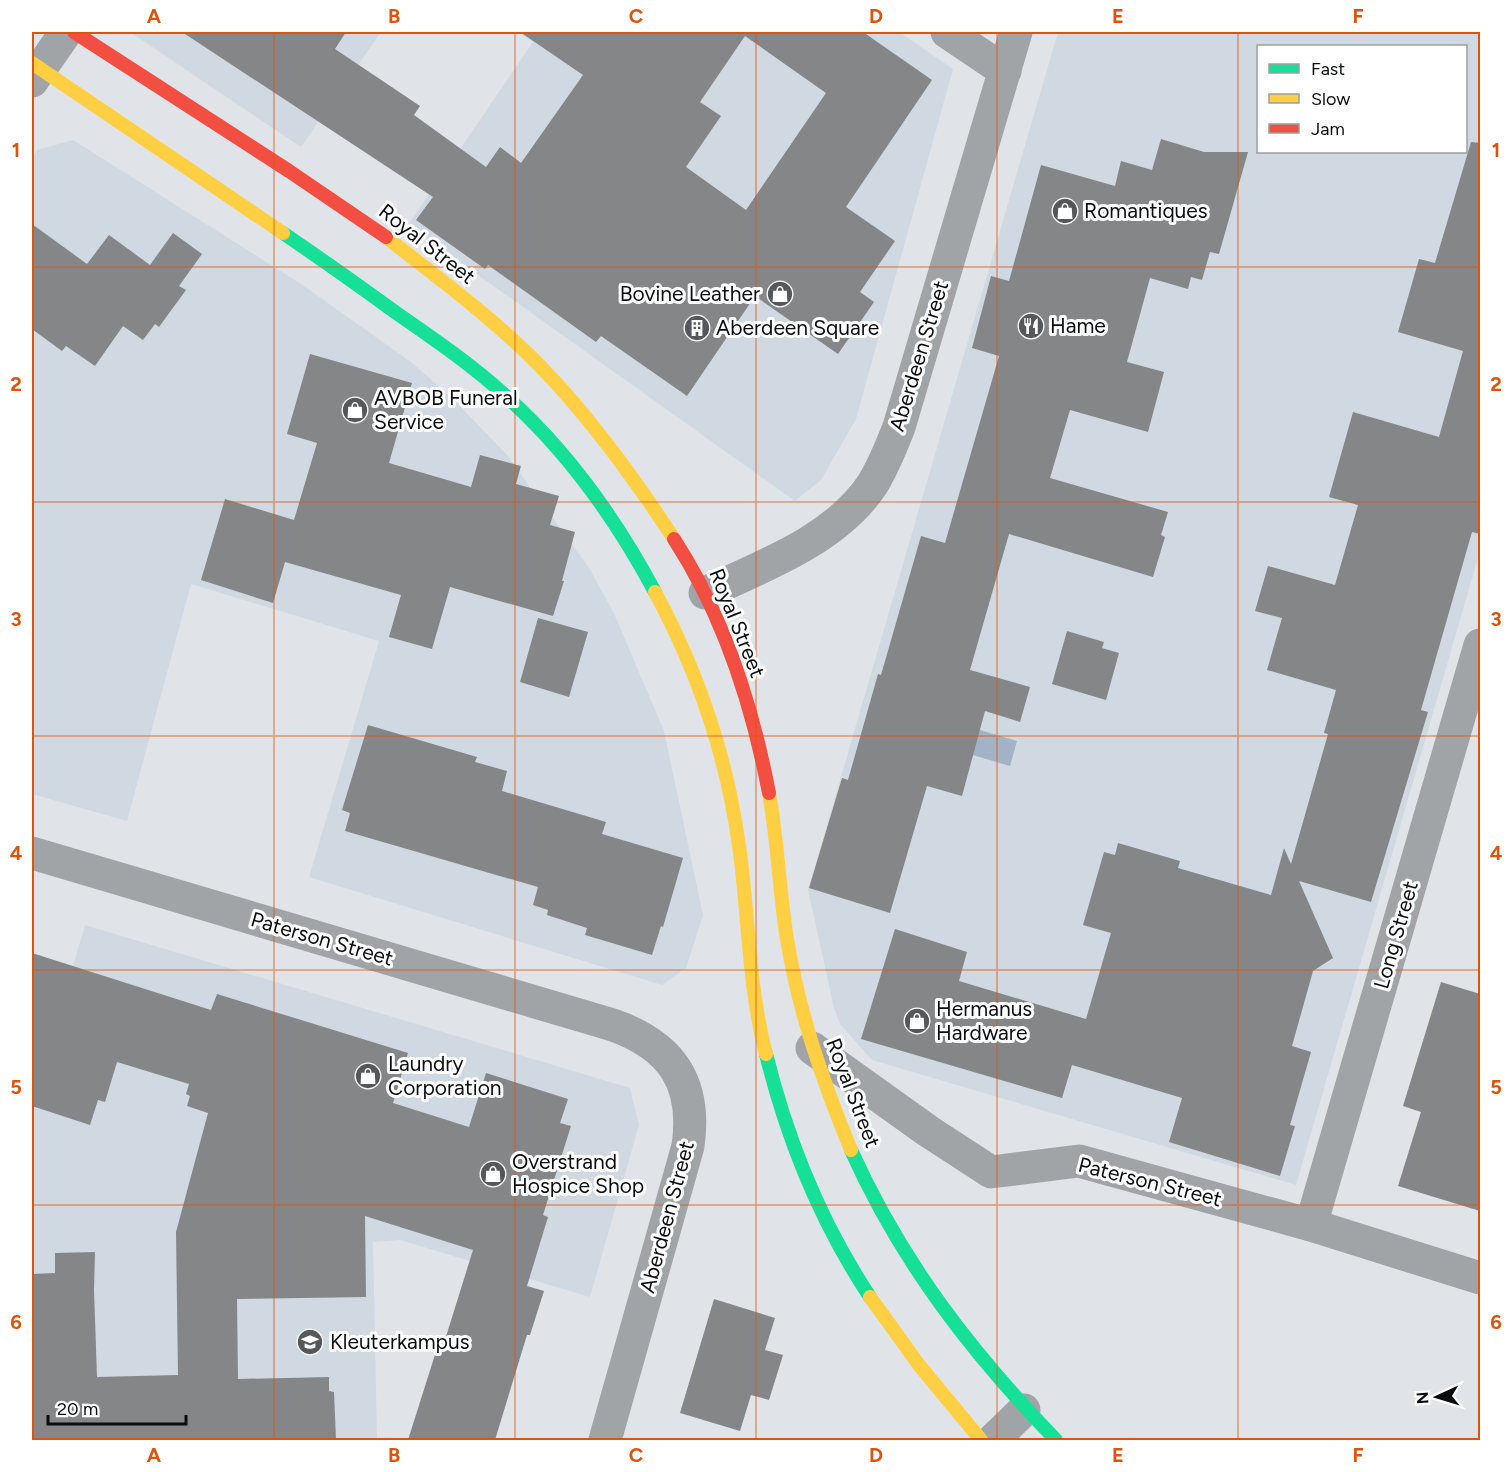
<svg xmlns="http://www.w3.org/2000/svg" width="1512" height="1472" viewBox="0 0 1512 1472" font-family="Figtree,sans-serif">
	<style>
		.built { fill: #d0d8e1; fill-rule: evenodd }
		.water { fill: #a3b2c4 }
		.building { fill: #858687; fill-rule: evenodd }
		.lines { fill: none; stroke-linecap: round; stroke-linejoin: round }
		.street { stroke: #a1a4a7; stroke-width: 33 }
		.fast { stroke: #16e098; stroke-width: 14 }
		.slow { stroke: #ffcf43; stroke-width: 14 }
		.jam { stroke: #f24e42; stroke-width: 14 }
		.grid { fill: none; stroke: #dd550c; stroke-width: 1.5; stroke-opacity: 0.55 }
		.labels { text-anchor: middle; stroke-width: 6; stroke-linejoin: round; paint-order: stroke }
		.poi-label { font-size: 21px; fill: #0a0c0e; stroke: #fff; text-anchor: start }
		.street-label { font-size: 21px; fill: #0a0c0e; stroke: #fff }
		.neatline { fill: none; stroke: #dd550c; stroke-width: 2 }
		.grid-label { font-size: 20px; text-anchor: middle; font-weight: bold; fill: #dd550c }
	</style>
	<rect width="100%" height="100%" fill="#e0e4e8"/>
	<g class="built">
		<path d="M130 32H381L301 147Z"/>
		<path d="M518 32H899L953 69 856 419 821 480 795 501 408 225 533 42Z"/>
		<path d="M1058 32H1480V551L1296 1185 872 1060 840 1024 834 1008 808 890ZM1258 46H1466V152H1258Z"/>
		<path d="M73 140 301 284 411 362 451 397 507 455 589 568 613 611 664 731 703 915 686 968 662 985 309 877 379 641 191 584 127 821 32 794V158L37 150Z"/>
		<path d="M85 925 630 1088 639 1125 590 1297 400 1240 373 1242 377 1440H32V1106Z"/>
	</g>
	<path class="water" d="M963 725 1017 741 1010 766 956 750Z"/>
	<g class="building">
		<path d="M182 32H346L335 49 420 106 414 115 486 167 500 147 521 163 583 75 520 32H863L932 80 846 207 895 241 860 292 874 302 838 354 755 296 687 396 601 336 596 342 488 265 485 269 416 220 433 197ZM745 36 826 93 746 210 686 167 721 116 700 102Z"/>
		<path d="M1161 139 1204 152H1248L1219 254 1210 252 1202 280 1191 277 1188 289 1150 278 1127 362 1164 372 1148 432 1070 410 1050 478 1168 512 1161 535 1165 537 1153 577 1009 534 970 670 1030 687 1020 722 985 711 962 796 927 786 890 913 809 888 842 778 848 780 878 674 881 675 921 536 945 543 999 356 972 348 991 276 1009 281 1041 165 1115 186 1121 161 1152 170Z"/>
		<path d="M1471 142 1480 143V534L1472 532 1421 710 1428 712 1371 902 1299 881 1333 958 1313 971 1292 1046 1311 1052 1290 1125 1295 1126 1280 1176 1169 1142 1182 1098 1072 1065 1062 1098 861 1039 895 929 967 952 959 981 1086 1019 1111 933 1083 925 1104 852 1115 855 1118 843 1180 861 1178 868 1271 895 1284 848 1291 864 1328 734 1324 733 1336 690 1267 670 1282 618 1255 611 1268 566 1335 585 1358 505 1329 497 1353 412 1439 437 1463 351 1398 332 1419 259 1435 263Z"/>
		<path d="M32 224 87 264 109 235 150 265 173 233 202 254 179 286 186 290 159 327 155 324 143 340 123 326 95 366 66 346 62 351 32 329Z"/>
		<path d="M310 354 412 383 389 463 471 487 480 455 521 466 516 484 559 496 550 525 575 532 562 581H564L553 616 450 587 432 649 389 637 401 595 285 562 273 603 201 580 225 499 294 520 317 443 287 434Z"/>
		<path d="M538 618 588 632 569 697 520 682Z"/>
		<path d="M1067 631 1104 642 1102 648 1119 653 1106 700 1052 684Z"/>
		<path d="M368 725 477 757 475 762 507 771 502 791 606 822 602 834 683 858 663 927 661 926 652 955 585 935 587 928 547 915 548 910 533 905 538 887 345 831 350 813 342 810Z"/>
		<path d="M32 953 211 1010 217 994 408 1053 393 1103 469 1127 486 1073 568 1099 560 1123 571 1126 543 1215 548 1217 527 1286 544 1291 530 1335H527L495 1440H408L439 1342 444 1343 473 1250 365 1216 366 1297 237 1299 238 1379 329 1377V1391L334 1392 336 1440H32V1274L55 1273V1253L95 1252 94 1290 97 1377 178 1375 176 1232 208 1113 187 1106 190 1096 186 1094 189 1084 117 1062 105 1102 98 1100 90 1125 32 1106Z"/>
		<path d="M1441 982 1480 994V1211L1398 1186 1421 1112 1403 1106Z"/>
		<path d="M714 1299 775 1318 765 1350 783 1355 769 1400 751 1395 740 1431 680 1413Z"/>
	</g>
	<g class="lines">
		<g class="street">
			<path d="M947 32 1005 71"/>
			<path d="M32 81 66 32"/>
			<path d="M705 593C763 566 835 540 872 485 884 466 891 447 899 427L1016 32"/>
			<path d="M32 853 613 1025C672 1046 697 1083 688 1146L605 1440"/>
			<path d="M812 1048 928 1131 991 1172 1079 1161 1311 1225 1480 1278"/>
			<path d="M1311 1225 1480 645"/>
			<path d="M993 1440 1024 1410"/>
		</g>
		<g class="fast">
			<path d="M283 233C321 259 358 285 395 312 434 339 472 365 507 397 567 451 617 521 655 592"/>
			<path d="M766 1054C787 1139 821 1223 870 1297"/>
			<path d="M851 1150C902 1263 971 1352 1056 1440"/>
		</g>
		<g class="slow">
			<path d="M32 63 283 233"/>
			<path d="M386 237C438 278 493 318 540 366 591 418 634 478 674 539"/>
			<path d="M655 592C698 672 727 757 739 846 749 915 748 986 766 1054"/>
			<path d="M769 793C778 842 779 891 787 939 799 1013 823 1082 851 1150"/>
			<path d="M870 1297 919 1365 981 1440"/>
		</g>
		<g class="jam">
			<path d="M74 32 289 171 386 237"/>
			<path d="M674 539C724 616 752 704 769 793"/>
		</g>
	</g>
	<path class="grid" d="M274 32V1440M515 32V1440M756 32V1440M997 32V1440M1238 32V1440M32 267H1480M32 502H1480M32 736H1480M32 970H1480M32 1205H1480"/>
	<defs>
		<g id="shop-disc" transform="scale(1.35)"><circle r="9.5" fill="#55585a" stroke="#fff"/><path d="M-5-2.5h2.3a2.7 3.5 0 0 1 5.4 0H5L5.5 6h-11ZM-1.5-2.5h3a1.5 2.3 0 0 0-3 0Z" fill="#fff"/></g>
		<g id="restaurant-disc" transform="scale(1.35)"><circle r="9.5" fill="#55585a" stroke="#fff"/><path d="M-5-6h1v4h1v-4h1v4h1v-4h1v5L-1.5 .5V6h-2V.5L-5-1ZM5-6V6H3V1.5H1.5Q1.5-4 5-6Z" fill="#fff"/></g>
		<g id="building-disc" transform="scale(1.35)"><circle r="9.5" fill="#55585a" stroke="#fff"/><path d="M-4-6H4V6H1V3H-1V6H-4ZM-2.5-4.3h1.7v1.8h-1.7ZM.8-4.3h1.7v1.8H.8ZM-2.5-1h1.7V.8h-1.7ZM.8-1h1.7V.8H.8Z" fill="#fff"/></g>
		<g id="school-disc" transform="scale(1.35)"><circle r="9.5" fill="#55585a" stroke="#fff"/><path d="M0-5L7-2L0 1L-7-2ZM-4 1L0 2.5L4 1V4Q0 6-4 4Z" fill="#fff"/></g>
	</defs>
	<g fill-rule="evenodd">
		<use href="#shop-disc" x="1065" y="211"/>
		<use href="#shop-disc" x="780" y="294"/>
		<use href="#restaurant-disc" x="1031" y="326"/>
		<use href="#building-disc" x="697" y="328"/>
		<use href="#shop-disc" x="355" y="410"/>
		<use href="#shop-disc" x="917" y="1021"/>
		<use href="#shop-disc" x="368" y="1076"/>
		<use href="#shop-disc" x="493" y="1174"/>
		<use href="#school-disc" x="310" y="1342"/>
	</g>
	<g class="labels">
		<g class="poi-label">
			<text x="1084" y="218">Romantiques</text>
			<text x="760" y="301" text-anchor="end">Bovine Leather</text>
			<text x="1050" y="333">Hame</text>
			<text x="716" y="335">Aberdeen Square</text>
			<text x="374" y="405">AVBOB Funeral<tspan x="374" dy="24">Service</tspan></text>
			<text x="936" y="1016">Hermanus<tspan x="936" dy="24">Hardware</tspan></text>
			<text x="388" y="1071">Laundry<tspan x="388" dy="24">Corporation</tspan></text>
			<text x="512" y="1169">Overstrand<tspan x="512" dy="24">Hospice Shop</tspan></text>
			<text x="330" y="1349">Kleuterkampus</text>
		</g>
		<g class="street-label">
			<text transform="translate(427 244) rotate(38)" y="7">Royal Street</text>
			<text transform="translate(919 356) rotate(-73)" y="7">Aberdeen Street</text>
			<text transform="translate(737 623) rotate(68)" y="7">Royal Street</text>
			<text transform="translate(1396 935) rotate(-74)" y="7">Long Street</text>
			<text transform="translate(322 939) rotate(16)" y="7">Paterson Street</text>
			<text transform="translate(853 1093) rotate(69)" y="7">Royal Street</text>
			<text transform="translate(1150 1182) rotate(14)" y="7">Paterson Street</text>
			<text transform="translate(667 1217) rotate(-75)" y="7">Aberdeen Street</text>
		</g>
	</g>
	<rect width="1512" height="1472" fill="none" stroke="#ffffff" stroke-width="66"/>
	<rect x="1257" y="45" width="210" height="108" fill="#ffffff" stroke="#9d9e9f" stroke-width="1.5"/>
	<rect x="1269" y="64" width="30" height="9" fill="#16e098" stroke="#9d9e9f" stroke-width="1.5"/>
	<text x="1311" y="75" font-size="18" fill="#0a0c0e">Fast</text>
	<rect x="1269" y="94" width="30" height="9" fill="#ffcf43" stroke="#9d9e9f" stroke-width="1.5"/>
	<text x="1311" y="105" font-size="18" fill="#0a0c0e">Slow</text>
	<rect x="1269" y="124" width="30" height="9" fill="#f24e42" stroke="#9d9e9f" stroke-width="1.5"/>
	<text x="1311" y="135" font-size="18" fill="#0a0c0e">Jam</text>
	<g transform="translate(1437 1397) rotate(266)" stroke="#ffffff" stroke-width="4.5" paint-order="stroke">
	<path d="M0-4.5L10 22L0 15L-10 22Z" fill="#0a0c0e"/>
	<text y="-9" font-size="16" font-weight="bold" text-anchor="middle" fill="#0a0c0e">N</text>
	</g>
	<path d="M48 1415v9h138v-9" fill="none" stroke="#0a0c0e" stroke-width="3"/>
	<text x="57" y="1415" font-size="18" fill="#0a0c0e" stroke="#ffffff" stroke-width="4.5" paint-order="stroke">20 m</text>
	<rect x="33" y="33" width="1446" height="1406" class="neatline"/>
	<g class="grid-label">
		<text x="154" y="23">A</text>
		<text x="394" y="23">B</text>
		<text x="636" y="23">C</text>
		<text x="876" y="23">D</text>
		<text x="1118" y="23">E</text>
		<text x="1358" y="23">F</text>
		<text x="16" y="157">1</text>
		<text x="1496" y="157">1</text>
		<text x="16" y="391">2</text>
		<text x="1496" y="391">2</text>
		<text x="16" y="626">3</text>
		<text x="1496" y="626">3</text>
		<text x="16" y="860">4</text>
		<text x="1496" y="860">4</text>
		<text x="16" y="1094">5</text>
		<text x="1496" y="1094">5</text>
		<text x="16" y="1329">6</text>
		<text x="1496" y="1329">6</text>
		<text x="154" y="1462">A</text>
		<text x="394" y="1462">B</text>
		<text x="636" y="1462">C</text>
		<text x="876" y="1462">D</text>
		<text x="1118" y="1462">E</text>
		<text x="1358" y="1462">F</text>
	</g>
</svg>
